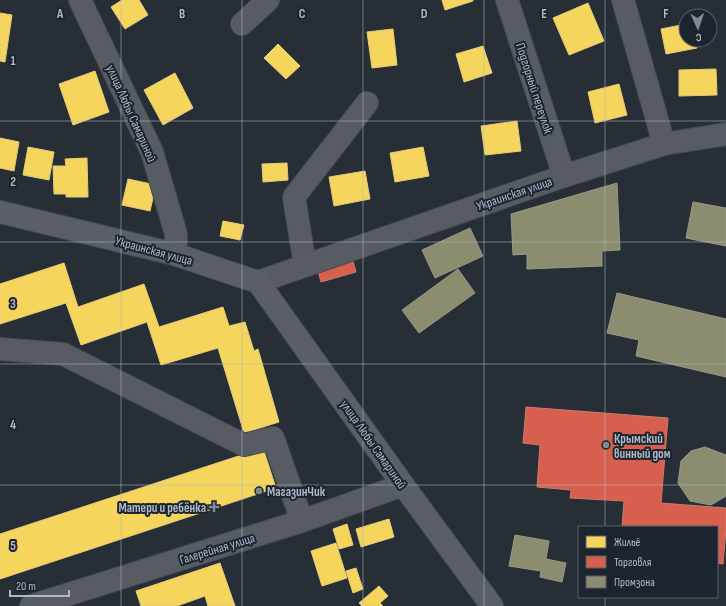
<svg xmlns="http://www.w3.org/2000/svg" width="726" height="606" viewBox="0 0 726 606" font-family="'Sofia Sans Condensed',sans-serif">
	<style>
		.homes { fill: #f6d55c; stroke: #e1cd7c }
		.shops { fill: #d6604d; stroke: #cb7b72 }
		.industry { fill: #8c8c6e; stroke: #979a89 }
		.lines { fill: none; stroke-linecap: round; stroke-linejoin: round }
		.minor-casing { stroke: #454a50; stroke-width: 24 }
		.major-casing { stroke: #444a52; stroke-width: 24 }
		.minor { stroke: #575c63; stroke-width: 22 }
		.major { stroke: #595f65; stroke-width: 22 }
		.grid { fill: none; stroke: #b0bac7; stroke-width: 1; stroke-opacity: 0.55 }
		.poi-dot { fill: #808994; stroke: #1b242f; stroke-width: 1.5 }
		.labels { text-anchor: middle; stroke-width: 4; stroke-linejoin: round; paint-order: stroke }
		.street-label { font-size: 13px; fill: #b0bac7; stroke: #1b242f }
		.poi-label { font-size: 13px; font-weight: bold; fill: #b0bac7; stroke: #1b242f; text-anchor: start }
		.grid-label { font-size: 13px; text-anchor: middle; font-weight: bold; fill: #b0bac7; stroke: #1b242f; stroke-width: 4; stroke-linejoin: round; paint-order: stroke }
	</style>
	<rect width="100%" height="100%" fill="#272e35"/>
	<g class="homes">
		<path d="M122 0H139L148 15 125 29 111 7Z"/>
		<path d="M442 0H473V1L445 10Z"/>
		<path d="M588 3 604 41 569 55 553 18Z"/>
		<path d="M0 13 12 15 5 62 0 61Z"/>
		<path d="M686 24V40H695L697 48 666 54 661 29Z"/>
		<path d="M393 29 397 65 372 68 367 32Z"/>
		<path d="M278 44 300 66 286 79 264 58Z"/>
		<path d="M483 46 492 73 464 82 456 54Z"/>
		<path d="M716 69 717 95 679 96V70Z"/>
		<path d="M95 71 109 112 73 125 59 84Z"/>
		<path d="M175 73 193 108 163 125 144 90Z"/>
		<path d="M619 84 627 115 595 123 588 92Z"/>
		<path d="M517 121 521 151 485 155 481 126Z"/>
		<path d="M0 138 19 142 14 171 0 168Z"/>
		<path d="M28 147 54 152 49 180 23 175Z"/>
		<path d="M423 147 429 176 395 182 390 153Z"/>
		<path d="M87 158 88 197H66V194H54L53 166H66L65 159Z"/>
		<path d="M287 163 288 180 263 182 262 164Z"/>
		<path d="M365 171 370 199 334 206 329 177Z"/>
		<path d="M128 179 156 185 150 211 122 205Z"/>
		<path d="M223 221 244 225 240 240 220 236Z"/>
		<path d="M64 263 78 307 144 284 159 327 223 307 229 326 245 322 254 351 258 349 279 422 244 433 218 348 161 365 147 322 81 345 66 303 0 324V284Z"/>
		<path d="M263 448 276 488 0 579V534Z"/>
		<path d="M389 519 394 537 361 547 356 529Z"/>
		<path d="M347 524 353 545 339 549 333 529Z"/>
		<path d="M336 543 347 578 322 586 311 551Z"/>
		<path d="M220 563 235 606H208L205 596 177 606H141L136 591Z"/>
		<path d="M356 568 363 589 353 593 346 571Z"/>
		<path d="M379 586 388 596 380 603 383 606H362L359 603Z"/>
	</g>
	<g class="shops">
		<path d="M352 257 356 272 321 282 317 267Z"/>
		<path d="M526 407 668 418 661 503 726 508V529L723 564 717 563V527H622L624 501 570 498 571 490 537 487 540 445 523 443Z"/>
	</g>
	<g class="industry">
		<path d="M617 183 620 250 602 251V266L527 269V254L513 255 511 214Z"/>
		<path d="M693 202 726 208V246L686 238Z"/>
		<path d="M470 228 483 256 435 278 422 250Z"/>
		<path d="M458 269 475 293 419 333 402 310Z"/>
		<path d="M617 293 726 319V377L636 356 639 340 607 333Z"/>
		<path d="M705 447 726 455V496L711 505 690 501 678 483 681 461 691 451Z"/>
		<path d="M515 535 549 541 546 559 566 563 562 582 540 577 541 571 509 566Z"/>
	</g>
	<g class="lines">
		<g class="minor-casing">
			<g id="minor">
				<path d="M80 0 152 152 176 234V242L174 254"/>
				<path d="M507 0 564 176"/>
				<path d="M623 0 664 144"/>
				<path d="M242 24 268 0"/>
				<path d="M305 265 294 197 367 103"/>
				<path d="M258 282 564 176 664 144 726 134"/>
				<path d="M0 349 63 354 244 445 273 438 302 521"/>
				<path d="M31 606 302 521 403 485"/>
			</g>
		</g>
		<g class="major-casing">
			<path id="major" d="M0 212 174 254 258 282 403 485 492 606"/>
		</g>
		<use href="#minor" class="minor"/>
		<use href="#major" class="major"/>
	</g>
	<path class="grid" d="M121 0V606M242 0V606M363 0V606M484 0V606M605 0V527M0 121H726M0 242H726M0 364H726M0 485H726M605 597V606"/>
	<g class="poi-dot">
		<circle cx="606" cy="445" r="4"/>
		<circle cx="259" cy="491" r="4"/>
		<path d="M212 501h4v4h4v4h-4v4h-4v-4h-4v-4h4z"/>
	</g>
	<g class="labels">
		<g class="street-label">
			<text transform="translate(535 88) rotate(72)" y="5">Подгорный переулок</text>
			<text transform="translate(132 113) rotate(66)" y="5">улица Любы Самариной</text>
			<text transform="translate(514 193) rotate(-19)" y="5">Украинская улица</text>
			<text transform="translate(154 250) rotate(15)" y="5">Украинская улица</text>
			<text transform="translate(374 444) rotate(55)" y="5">улица Любы Самариной</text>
			<text transform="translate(217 548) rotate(-17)" y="5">Галерейная улица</text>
		</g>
		<g class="poi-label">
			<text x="614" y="443">Крымский<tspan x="614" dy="15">винный дом</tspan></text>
			<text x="267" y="496">МагазинЧик</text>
			<text x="206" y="512" text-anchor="end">Матери и ребёнка</text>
		</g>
	</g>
	<g class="grid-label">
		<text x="60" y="18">A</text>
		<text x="182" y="18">B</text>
		<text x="302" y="18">C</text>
		<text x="424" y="18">D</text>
		<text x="544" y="18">E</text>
		<text x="666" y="18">F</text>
		<text x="13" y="65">1</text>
		<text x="13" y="186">2</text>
		<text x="13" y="308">3</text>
		<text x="13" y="429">4</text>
		<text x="13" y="550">5</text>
	</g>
	<rect x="578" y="526" width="140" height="72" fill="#1b242f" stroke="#57606c"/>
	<rect x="586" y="536" width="20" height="12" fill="#f6d55c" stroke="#57606c"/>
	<text x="614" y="546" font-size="12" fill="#b0bac7">Жильё</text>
	<rect x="586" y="556" width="20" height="12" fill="#d6604d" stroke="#57606c"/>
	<text x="614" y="566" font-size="12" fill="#b0bac7">Торговля</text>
	<rect x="586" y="576" width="20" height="12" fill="#8c8c6e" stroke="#57606c"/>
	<text x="614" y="586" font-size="12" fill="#b0bac7">Промзона</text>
	<g transform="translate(698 28) rotate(177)"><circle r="19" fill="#1b242f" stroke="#57606c"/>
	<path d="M0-3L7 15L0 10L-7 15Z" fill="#808994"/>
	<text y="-6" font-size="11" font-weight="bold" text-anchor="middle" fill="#b0bac7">С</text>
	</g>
	<path d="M10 590v6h59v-6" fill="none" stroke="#b0bac7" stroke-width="2"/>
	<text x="16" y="590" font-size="12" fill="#b0bac7" stroke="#1b242f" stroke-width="3" paint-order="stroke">20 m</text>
</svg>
